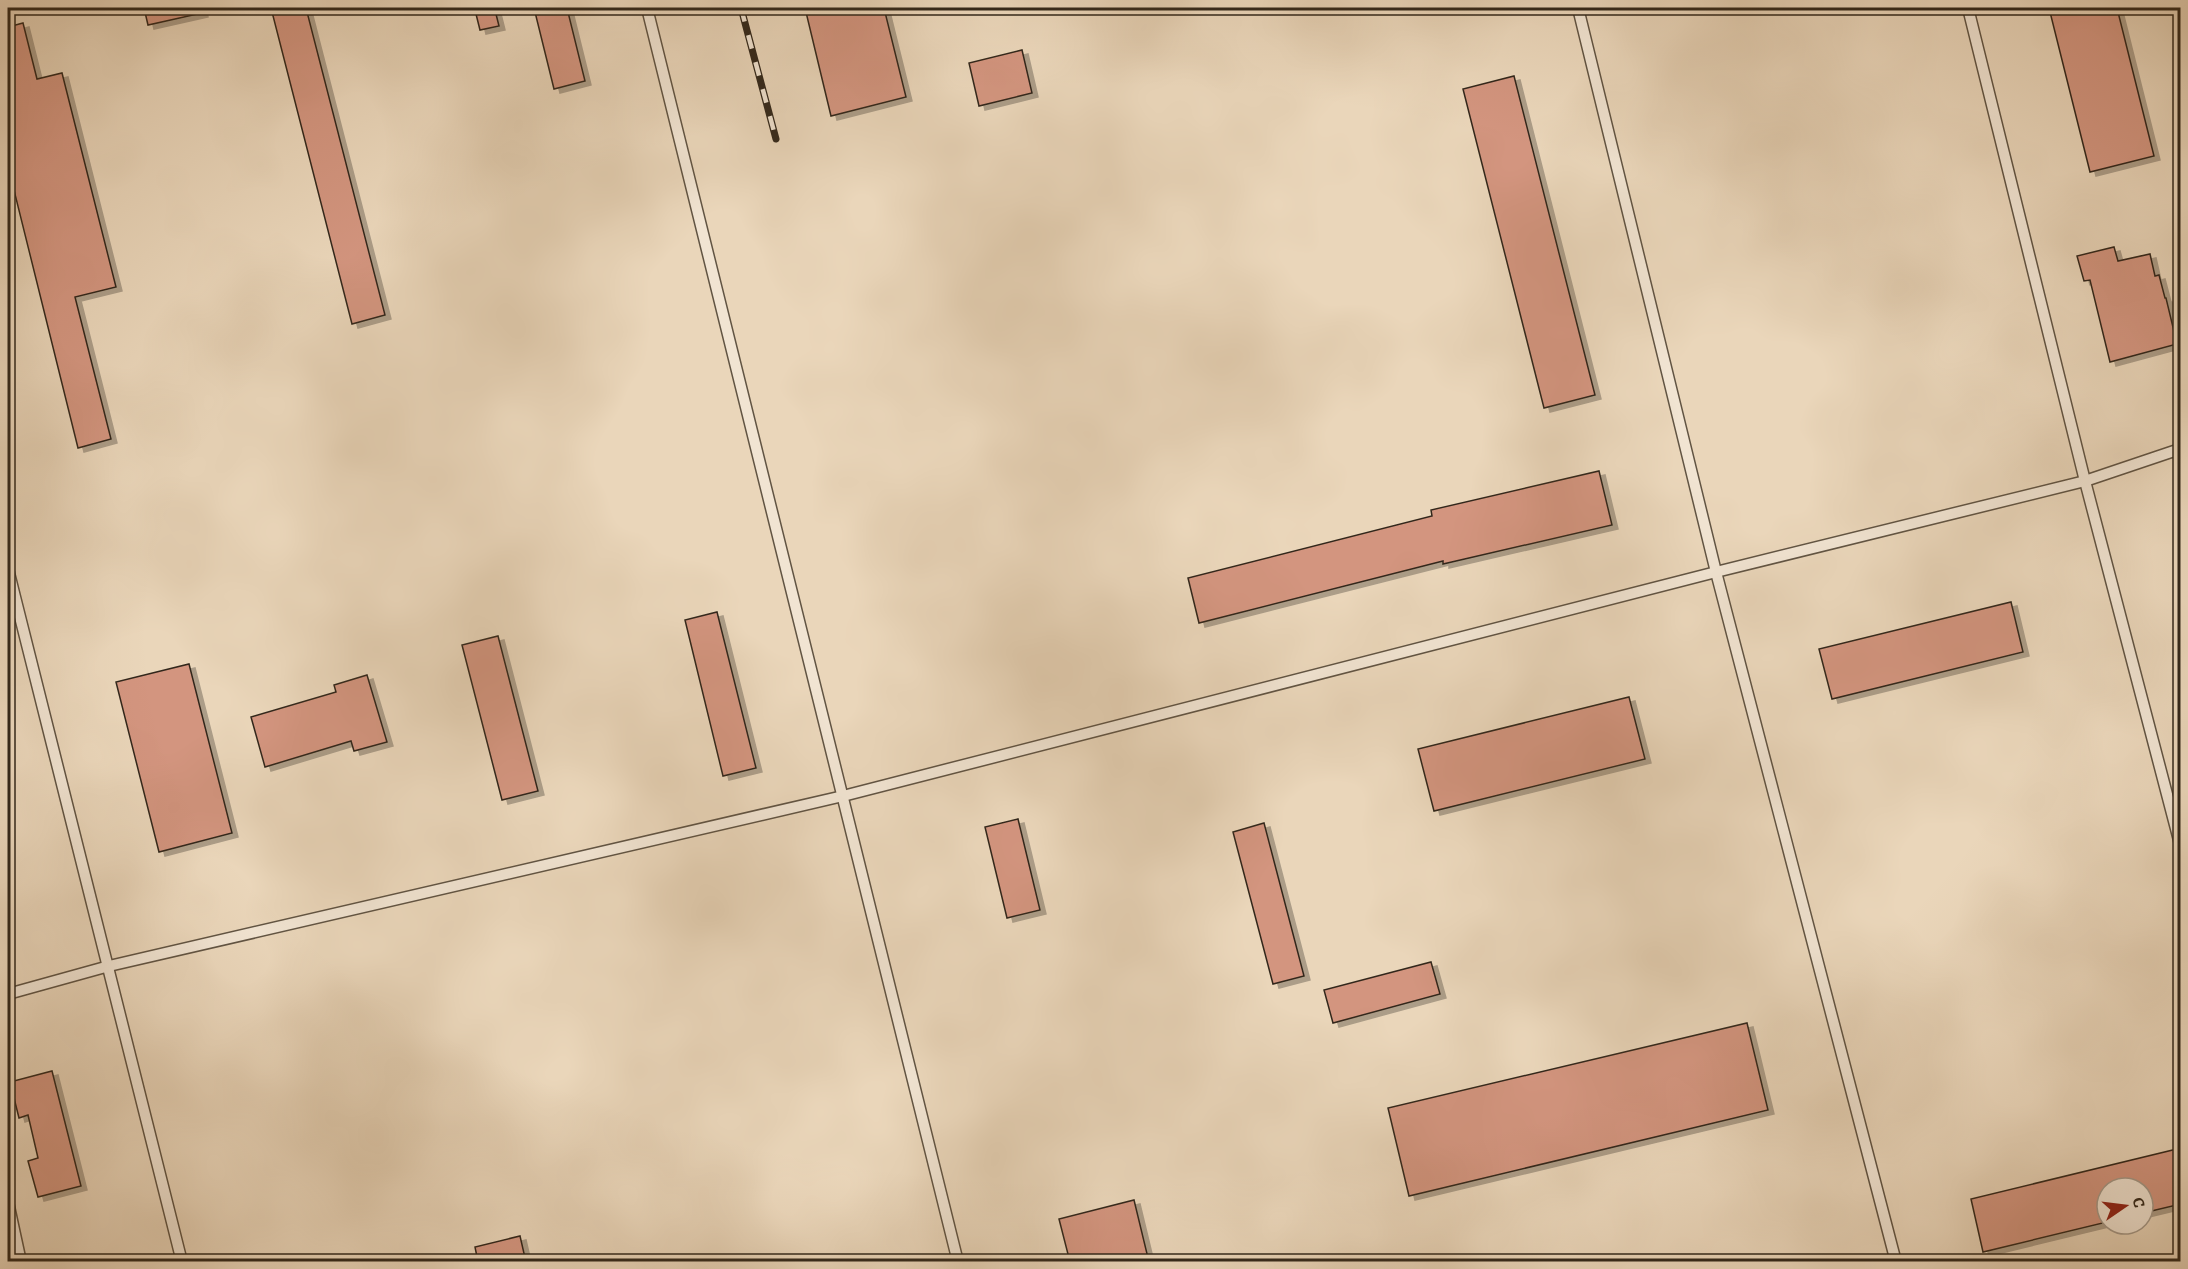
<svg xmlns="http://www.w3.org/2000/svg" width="2188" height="1269" viewBox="0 0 2188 1269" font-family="Alegreya,serif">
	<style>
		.building { fill: #d3957f; stroke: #33281b; stroke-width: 1.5; filter: url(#shadow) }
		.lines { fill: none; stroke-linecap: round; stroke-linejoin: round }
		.service-casing { stroke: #615443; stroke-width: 13 }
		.service { stroke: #f1e4d2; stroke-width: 10 }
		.rail-casing { stroke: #33281b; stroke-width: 7 }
		.rail { stroke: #f1e4d2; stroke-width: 4.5; stroke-dasharray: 14; stroke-linecap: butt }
	</style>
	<defs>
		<filter id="shadow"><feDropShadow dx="6" dy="4" stdDeviation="0" flood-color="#0004"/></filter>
	</defs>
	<rect width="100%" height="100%" fill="#ead6ba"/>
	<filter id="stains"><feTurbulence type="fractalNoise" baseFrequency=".00333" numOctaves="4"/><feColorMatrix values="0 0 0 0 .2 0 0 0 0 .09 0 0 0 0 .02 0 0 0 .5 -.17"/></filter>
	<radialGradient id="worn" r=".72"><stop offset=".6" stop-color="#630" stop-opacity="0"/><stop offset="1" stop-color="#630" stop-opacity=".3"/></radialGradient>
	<g class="building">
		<path d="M144 8H201L202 13 148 25Z"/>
		<path d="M271 8H306L385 315 352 324Z"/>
		<path d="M534 8H567L585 81 554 89Z"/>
		<path d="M805 8H884L906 97 831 116Z"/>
		<path d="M2049 8H2117L2154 156 2090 172Z"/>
		<path d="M495 10 499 26 480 30 476 14Z"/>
		<path d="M23 23 37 79 62 73 116 287 75 297 111 439 78 448 8 166V27Z"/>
		<path d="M1022 50 1032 93 979 106 969 63Z"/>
		<path d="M1514 76 1595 395 1544 408 1463 89Z"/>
		<path d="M2114 247 2118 261 2150 254 2155 276 2159 275 2165 298H2166L2177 344 2110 362 2090 280 2084 281 2077 256Z"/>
		<path d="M1599 471 1612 525 1443 564V561L1199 623 1188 578 1432 516 1431 510Z"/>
		<path d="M2011 602 2023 652 1832 699 1819 649Z"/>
		<path d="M717 612 756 768 723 776 685 620Z"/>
		<path d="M498 636 538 791 502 800 462 645Z"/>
		<path d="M189 664 232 833 159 852 116 682Z"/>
		<path d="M367 675 387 742 354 751 351 741 265 767 251 717 336 692 334 685Z"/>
		<path d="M1629 697 1645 759 1434 811 1418 749Z"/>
		<path d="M1018 819 1040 910 1007 918 985 827Z"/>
		<path d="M1264 823 1304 976 1273 984 1233 832Z"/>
		<path d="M1431 962 1440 994 1333 1023 1324 990Z"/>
		<path d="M1747 1023 1768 1110 1409 1196 1388 1108Z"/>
		<path d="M52 1071 81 1186 38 1197 28 1161 38 1158 28 1115 19 1118 10 1082Z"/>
		<path d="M2181 1148V1204L2143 1213V1188H2107V1222L1983 1252 1971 1199Z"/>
		<path d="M1134 1200 1149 1262H1070L1059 1219Z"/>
		<path d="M520 1236 526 1262H478L475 1247Z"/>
	</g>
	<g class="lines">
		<g class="service-casing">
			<g id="service">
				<path d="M647 8 958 1262"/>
				<path d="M1578 8 1716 572 1896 1262"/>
				<path d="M1968 8 2085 481 2180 844"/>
				<path d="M8 569 182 1262"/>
				<path d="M8 994 109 966 843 796 1716 572 2085 481 2180 449"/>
				<path d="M8 1202 21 1262"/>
			</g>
		</g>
		<use href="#service" class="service"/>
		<g class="rail-casing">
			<path id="rail" d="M741 8 776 139"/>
		</g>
		<use href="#rail" class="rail"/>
	</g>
	<rect width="2188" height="1269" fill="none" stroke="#ead6ba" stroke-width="30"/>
	<rect x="9" y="9" width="2170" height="1251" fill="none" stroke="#33281b" stroke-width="3"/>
	<rect x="15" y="15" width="2158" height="1239" fill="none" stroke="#33281b" stroke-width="1.5"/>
	<g transform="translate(2125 1206) rotate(76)"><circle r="28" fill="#f1e4d2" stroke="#a59989" stroke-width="1.5"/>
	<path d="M0-4.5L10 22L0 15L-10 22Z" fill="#8f2418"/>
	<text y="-9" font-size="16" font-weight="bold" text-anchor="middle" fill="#33281b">С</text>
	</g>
	<rect width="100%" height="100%" filter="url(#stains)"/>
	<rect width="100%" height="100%" fill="url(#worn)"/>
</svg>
